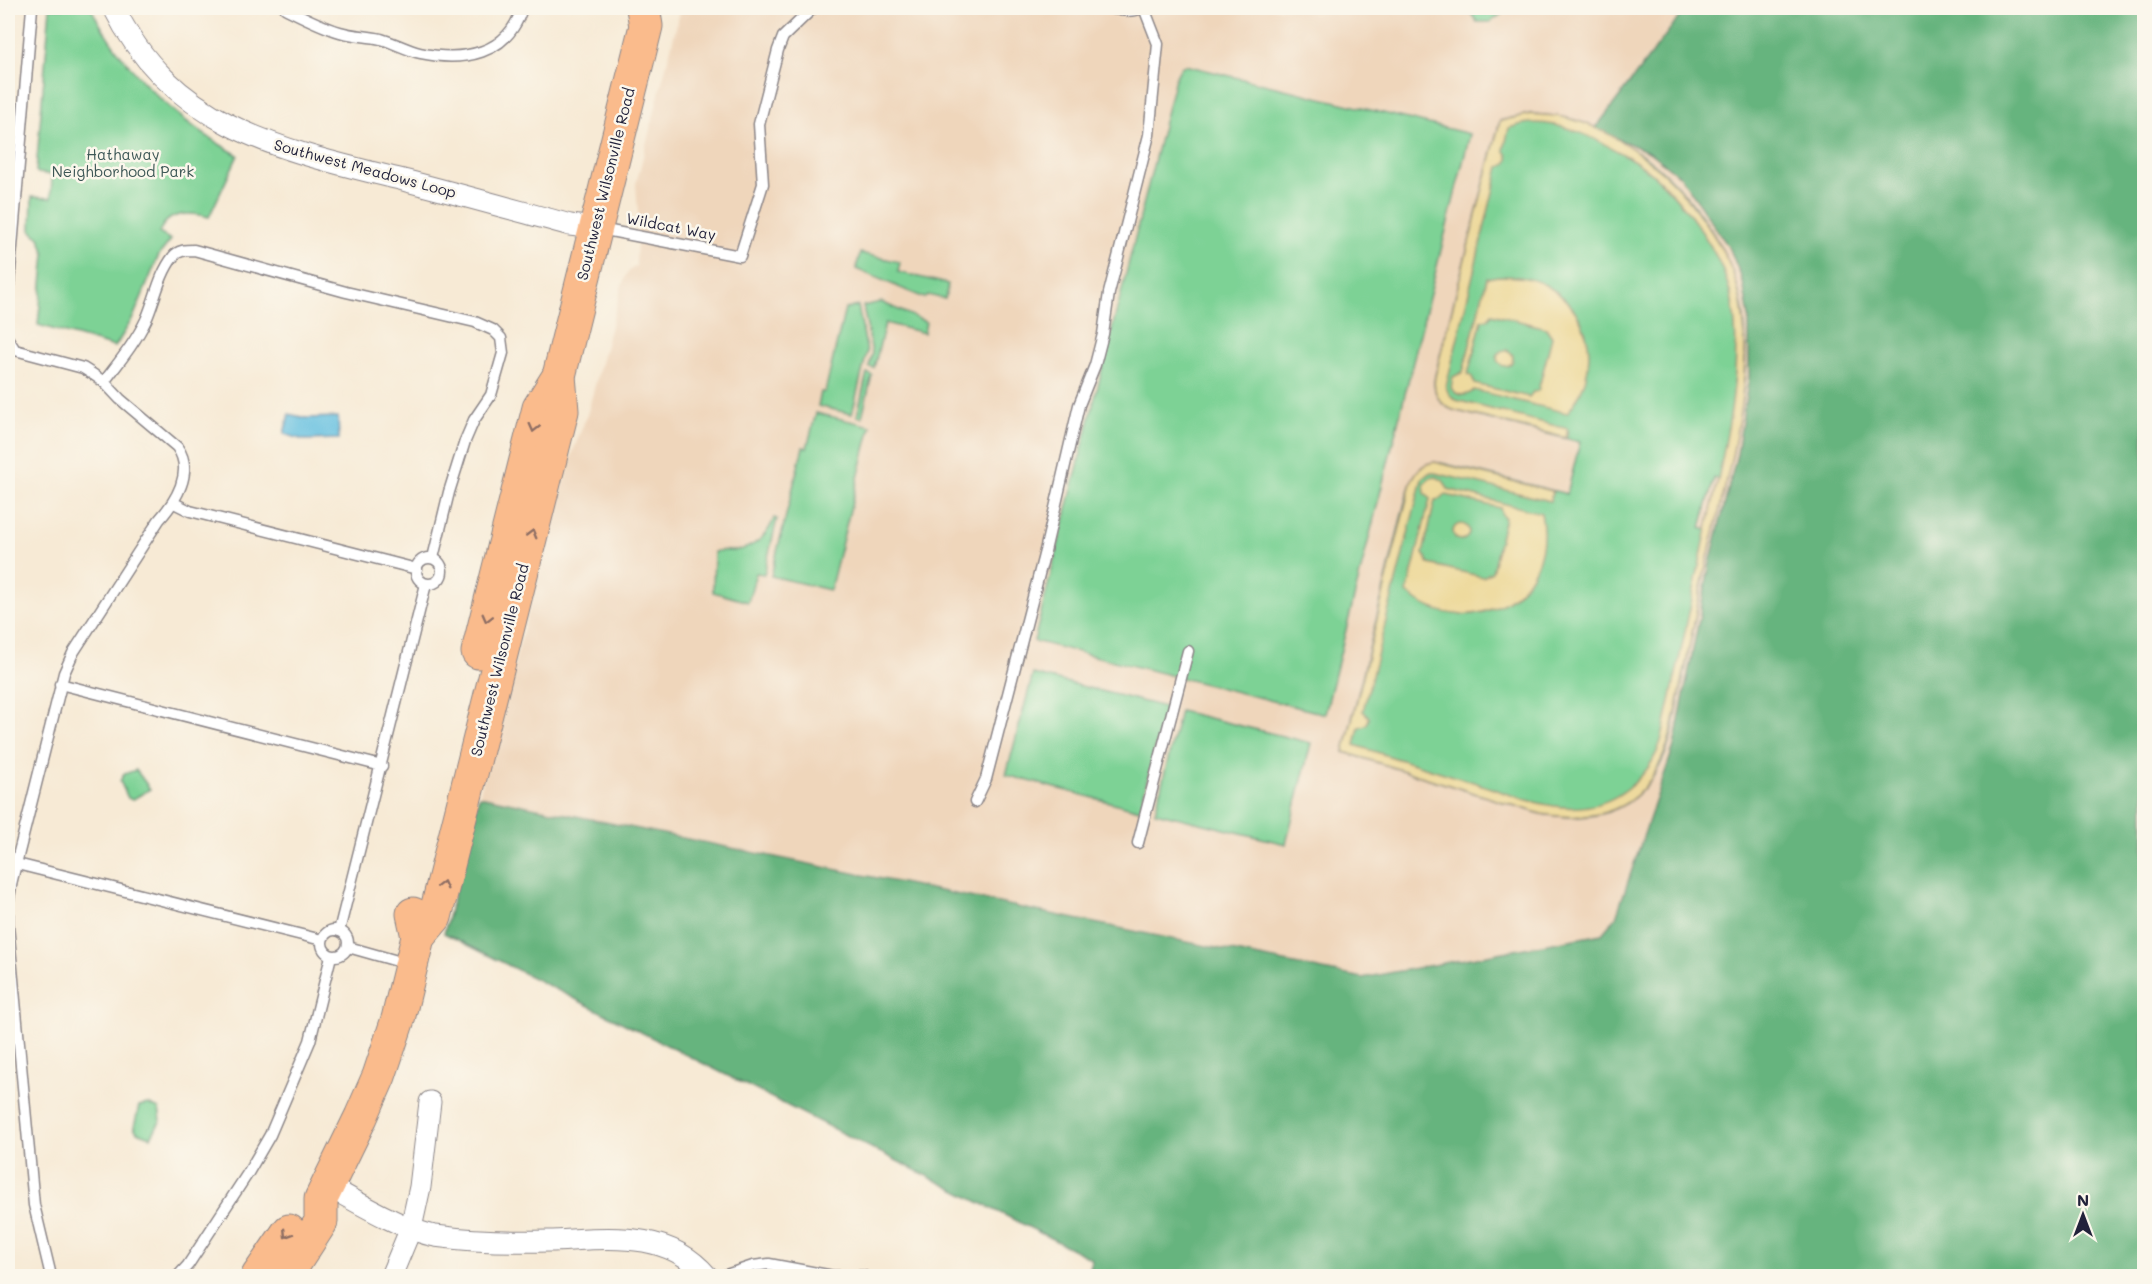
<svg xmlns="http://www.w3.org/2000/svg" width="2152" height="1284" viewBox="0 0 2152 1284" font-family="Mali,sans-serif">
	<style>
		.built { fill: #efd6bb }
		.green { fill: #7dd295; stroke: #507a68; stroke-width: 1.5 }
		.forest { fill: #66b47e; stroke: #446b5c; stroke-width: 1.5 }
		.sand { fill: #eeda9e; stroke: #887e6c; stroke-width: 1.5; fill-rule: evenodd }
		.water { fill: #62bfe0; stroke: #42708e; stroke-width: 1.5 }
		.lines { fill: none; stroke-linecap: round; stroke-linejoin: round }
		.service-casing { stroke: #8c8688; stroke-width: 13 }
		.minor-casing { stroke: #8c8688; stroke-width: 23 }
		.primary-casing { stroke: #8c8688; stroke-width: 35 }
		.service { stroke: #fff; stroke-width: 10 }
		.minor { stroke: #fff; stroke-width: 21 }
		.primary { stroke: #fabb8c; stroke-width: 33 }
		.oneway { stroke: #8e6e64 }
		.labels { text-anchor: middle; stroke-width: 5; stroke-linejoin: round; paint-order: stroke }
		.park-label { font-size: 15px; fill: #3d5756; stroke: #fbf7ec }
		.street-label { font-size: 15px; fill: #22223b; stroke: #fbf7ec }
	</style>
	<rect width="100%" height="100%" fill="#fbf7ec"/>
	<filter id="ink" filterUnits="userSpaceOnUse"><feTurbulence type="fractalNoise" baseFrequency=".0167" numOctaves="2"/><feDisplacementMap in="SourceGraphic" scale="12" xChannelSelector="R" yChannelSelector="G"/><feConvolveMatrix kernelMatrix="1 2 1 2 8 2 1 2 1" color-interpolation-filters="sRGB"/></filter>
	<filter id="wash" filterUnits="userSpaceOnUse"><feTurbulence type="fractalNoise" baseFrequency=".008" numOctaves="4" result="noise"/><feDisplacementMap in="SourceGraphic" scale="24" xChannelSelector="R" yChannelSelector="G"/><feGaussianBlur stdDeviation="1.35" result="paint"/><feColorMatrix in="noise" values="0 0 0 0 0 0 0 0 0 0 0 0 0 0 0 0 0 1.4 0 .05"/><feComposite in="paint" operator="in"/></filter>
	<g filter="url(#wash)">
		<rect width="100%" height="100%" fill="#f7ead5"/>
		<path class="built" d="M681 8H1686L1596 129 1649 152 1681 177 1730 249 1743 282 1749 318V377L1737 454 1710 563 1674 746 1616 917 1602 934 1363 978 479 796 567 467 587 415 622 285 628 272 636 266 638 212 636 184Z"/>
		<g class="green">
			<path d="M50 8H91C124 71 176 121 238 155L209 217C190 212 167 211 159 233L171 240 159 255 133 318 115 347 38 325 45 254 40 239 31 230 32 197 51 198 52 175 38 173 36 171Z"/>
			<path d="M1467 8H1501L1502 14 1490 22H1477Z"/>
			<path d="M1185 65 1470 134 1325 714 1034 641 1175 78 1181 67Z"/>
			<path d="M1530 114C1543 115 1557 116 1570 119 1587 123 1605 133 1620 142 1629 147 1639 152 1647 158 1694 194 1737 259 1744 318 1750 372 1738 429 1726 481L1714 478 1701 528 1713 532C1703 580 1693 627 1684 675 1677 705 1674 740 1659 767 1651 781 1639 796 1625 804 1601 820 1568 818 1541 814L1344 752 1404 506C1410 485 1414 461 1441 463L1567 494 1580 442 1453 410C1438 404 1432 391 1435 376L1500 121Z"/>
			<path d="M860 253 900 262 898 272 948 284 945 299 928 295 924 298 856 269Z"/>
			<path d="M881 302 926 322 924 333 885 323 874 368 869 367 872 353 863 306Z"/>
			<path d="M858 306 867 352 852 414 818 406 821 392H825L845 309Z"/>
			<path d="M867 373 872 375 862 417 857 416Z"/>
			<path d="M816 413 871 426 830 590 771 576 803 447 807 448Z"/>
			<path d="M774 518 777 519 764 574 756 573 748 602 713 592 714 552C720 549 726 551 733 551 753 549 768 536 774 518Z"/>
			<path d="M1033 674 1165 707 1140 810 1006 775Z"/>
			<path d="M1180 711 1311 743 1286 844 1155 812Z"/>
			<path d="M136 770 150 789 132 800 128 798 120 781 124 774Z"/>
			<path d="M148 1104 159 1109 161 1120 151 1137 137 1132 134 1127 139 1106Z"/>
		</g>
		<path class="forest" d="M1686 8H2144V1276H1089L1092 1259 444 933 479 796 1362 978 1602 934 1616 917 1674 746 1710 563 1737 454 1749 377V318L1743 282 1730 249 1681 177 1649 152 1595 129Z"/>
		<g class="sand">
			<path d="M1530 114C1543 115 1558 115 1571 119 1610 128 1663 167 1687 198 1707 224 1728 253 1737 285 1763 375 1720 498 1701 588 1695 618 1689 648 1683 678 1675 716 1670 759 1643 789 1617 818 1577 820 1541 814L1344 752 1410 486C1414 473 1421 463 1435 462L1553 491 1550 501 1435 473H1429L1422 479 1363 711 1369 717C1369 724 1365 726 1359 727L1355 745C1393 758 1432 769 1470 781 1520 797 1579 827 1627 789 1644 776 1655 761 1661 741 1677 672 1691 602 1706 533 1722 459 1745 376 1732 301 1722 249 1673 183 1628 157 1598 140 1567 122 1531 123 1524 123 1516 126 1509 128L1504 150C1511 157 1509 165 1499 167L1446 387 1449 394 1456 400 1568 429 1566 438 1453 410C1438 404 1432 391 1435 376L1500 121Z"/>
			<path d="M1498 276C1515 276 1532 277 1547 286 1595 313 1602 372 1567 413L1474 390C1467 397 1457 397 1451 388L1453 377 1463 372 1487 278ZM1492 314 1546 328 1552 337 1538 391 1533 392 1529 397 1475 384 1472 377 1468 374 1482 320 1488 319Z"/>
			<circle cx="1505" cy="358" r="8"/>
			<path d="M1436 477 1443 480 1448 489 1541 513C1558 594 1470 646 1407 593L1430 499 1425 493 1424 484 1430 478ZM1446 495 1500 508 1502 515 1505 518 1492 572 1483 577 1429 564 1426 557 1423 554 1435 500 1441 499Z"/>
			<circle cx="1461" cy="532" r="8"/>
		</g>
		<path class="water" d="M289 414 306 418 338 417 339 439 304 440 284 434Z"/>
	</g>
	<g filter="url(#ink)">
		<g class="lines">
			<g class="service-casing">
				<g id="service">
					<path d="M285 8C303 17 320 26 340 32 353 36 367 36 381 39 395 43 407 50 420 53 463 62 508 55 522 8"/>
					<path d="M1108 8C1120 10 1130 13 1141 8"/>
					<path d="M600 229 740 256 763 184 759 124 778 50 783 37 813 8"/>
					<path d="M8 295 32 8"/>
					<path d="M8 339 15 350 83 368 94 375 104 382 120 399 177 447C195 472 175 502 159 520L73 653 64 673 12 880 8 904V925L34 1205 51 1276"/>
					<path d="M104 382C119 362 135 343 146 320 155 300 159 275 173 257 178 250 186 250 194 250L346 292 475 322 493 330 501 338 503 353 491 395 474 420 465 441 449 492 433 558"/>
					<path d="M174 503 190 511 417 569"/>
					<circle cx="429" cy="571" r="13"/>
					<path d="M60 684 382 766"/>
					<path d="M975 802 986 779 1045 551 1079 405 1095 365 1103 334 1109 293 1149 135 1158 44 1144 8"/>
					<path d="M1138 843 1188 651"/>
					<path d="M17 864 322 940"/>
					<circle cx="335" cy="943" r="13"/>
					<path d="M339 931 426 584"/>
					<path d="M348 947 408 964"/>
					<path d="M178 1276 188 1265 248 1173 270 1135 310 1041 331 956"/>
					<path d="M723 1276 753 1266 769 1264 833 1276H864"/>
				</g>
			</g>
			<g class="minor-casing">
				<g id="minor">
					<path d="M114 8C174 130 287 151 407 181 462 195 515 210 570 225L595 228"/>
					<path d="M328 1186C355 1201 406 1231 435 1236 472 1241 512 1242 549 1241 605 1239 666 1228 707 1276"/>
					<path d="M391 1276 411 1228 420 1187 430 1102"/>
				</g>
			</g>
			<g class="primary-casing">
				<g id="primary">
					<path d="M478 652 539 408 559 376"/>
					<path d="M418 937 435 917 562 411 559 376 646 26 643 8"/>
					<path d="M258 1276 289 1231"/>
					<path d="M286 1276 321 1222V1199L361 1117 379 1076 398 1019 418 937 413 914"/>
				</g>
			</g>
			<use href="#service" class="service"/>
			<use href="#minor" class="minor"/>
			<use href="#primary" class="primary"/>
		</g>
		<defs><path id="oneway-chevron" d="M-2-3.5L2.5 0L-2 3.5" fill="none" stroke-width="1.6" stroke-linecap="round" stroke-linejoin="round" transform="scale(1.5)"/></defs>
		<g class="oneway">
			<use href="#oneway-chevron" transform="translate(534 428) rotate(104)"/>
			<use href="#oneway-chevron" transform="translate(532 534) rotate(-75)"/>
			<use href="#oneway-chevron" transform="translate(487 618) rotate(104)"/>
			<use href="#oneway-chevron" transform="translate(443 885) rotate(-76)"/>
			<use href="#oneway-chevron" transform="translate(287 1234) rotate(122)"/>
		</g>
	</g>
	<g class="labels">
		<g class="park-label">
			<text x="123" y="160">Hathaway<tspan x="123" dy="17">Neighborhood Park</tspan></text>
		</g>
		<g class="street-label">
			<text transform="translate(365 169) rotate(15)" y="5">Southwest Meadows Loop</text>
			<text transform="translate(606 184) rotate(-76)" y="5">Southwest Wilsonville Road</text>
			<text transform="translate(671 227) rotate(11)" y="5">Wildcat Way</text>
			<text transform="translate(500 660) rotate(-76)" y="5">Southwest Wilsonville Road</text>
		</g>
	</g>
	<rect width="2152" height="1284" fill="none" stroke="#fbf7ec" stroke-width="30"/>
	<g transform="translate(2083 1215)" stroke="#fbf7ec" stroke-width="4.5" paint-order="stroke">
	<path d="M0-4.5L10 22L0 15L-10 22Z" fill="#22223b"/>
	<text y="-9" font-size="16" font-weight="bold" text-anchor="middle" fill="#22223b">N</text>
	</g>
</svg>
